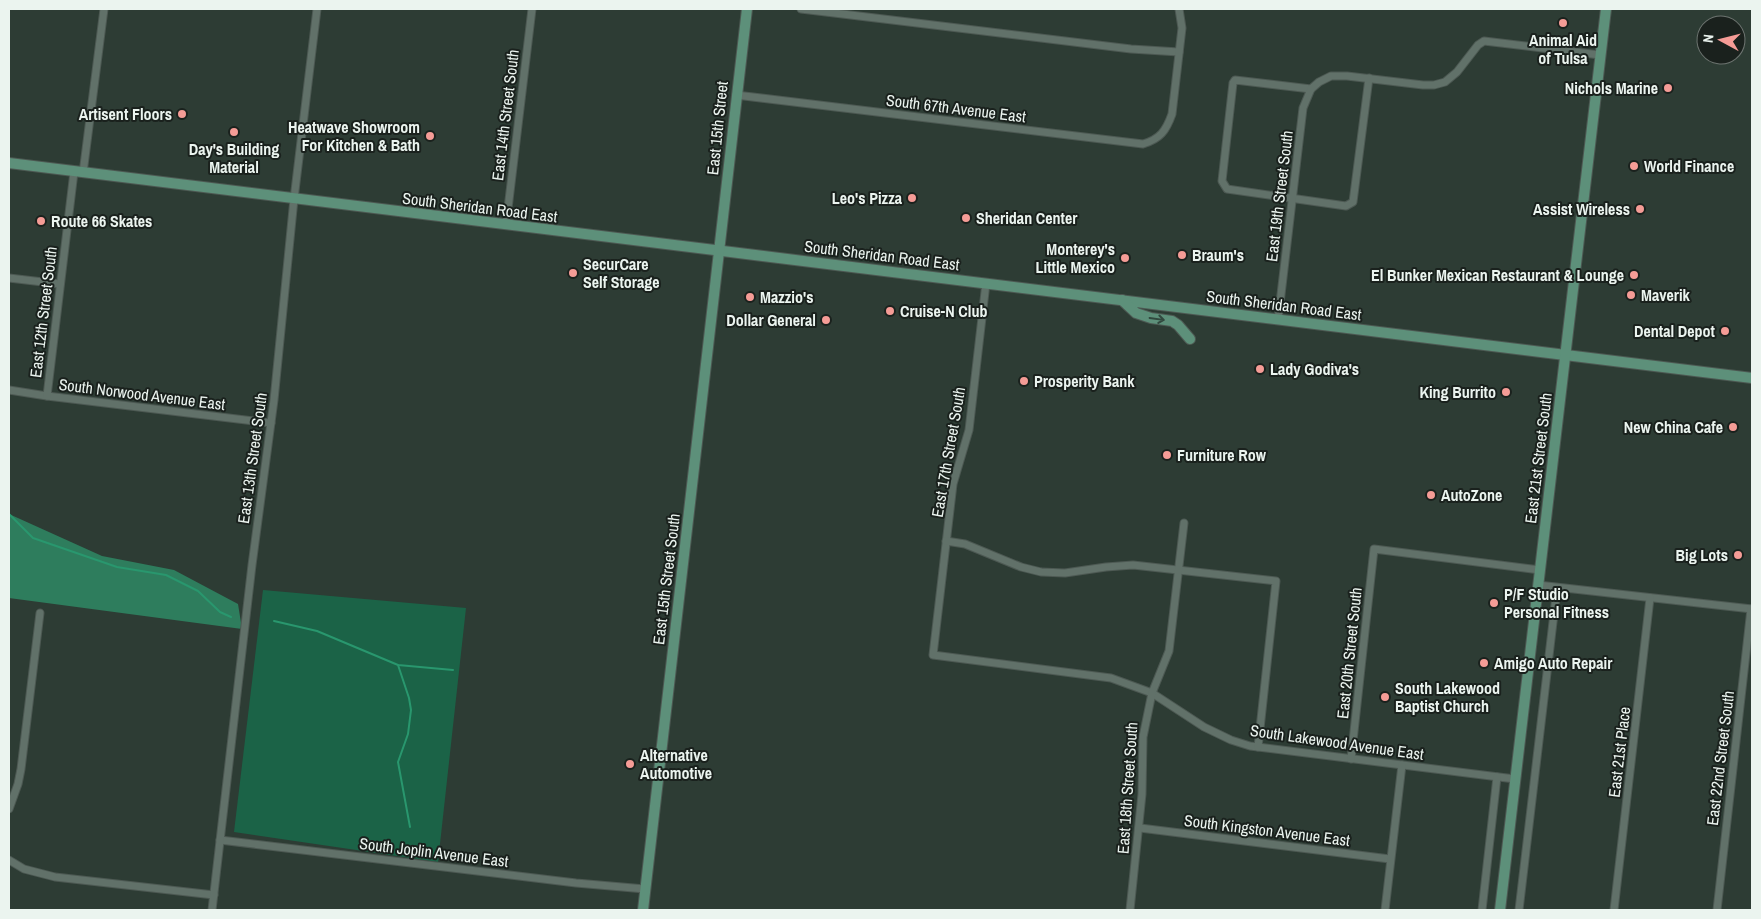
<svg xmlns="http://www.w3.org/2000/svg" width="1761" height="919" viewBox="0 0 1761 919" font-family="'Archivo Narrow',sans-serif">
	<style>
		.green { fill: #1b6347 }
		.forest { fill: #2e7d5d }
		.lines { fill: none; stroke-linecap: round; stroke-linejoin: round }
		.stream { stroke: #29976e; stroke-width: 2 }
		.minor-casing { stroke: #4d5953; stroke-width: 9 }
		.secondary-casing { stroke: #4d5953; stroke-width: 12 }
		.minor { stroke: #617169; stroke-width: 7 }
		.secondary { stroke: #5d907a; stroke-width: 10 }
		.oneway { stroke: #31483e }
		.poi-dot { fill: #f59c96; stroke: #1a211d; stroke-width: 2 }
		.labels { text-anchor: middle; stroke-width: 4; stroke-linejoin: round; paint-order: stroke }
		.poi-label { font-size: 16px; font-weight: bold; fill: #ebf4ef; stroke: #1a211d; text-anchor: start }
		.street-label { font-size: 16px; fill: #ebf4ef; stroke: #1a211d }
	</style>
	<rect width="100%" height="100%" fill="#2d3c34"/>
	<path class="green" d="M263 590 466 608 438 862 234 832Z"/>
	<path class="forest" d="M9 514 102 556 174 570 238 604 242 629 9 598Z"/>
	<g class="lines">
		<g class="stream">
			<path d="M9 514 33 538 117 567 166 575 198 591 220 612 231 617"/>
			<path d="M274 621 317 631 398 665 453 670"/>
			<path d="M398 665 409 698 411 710 408 734 398 762 410 827"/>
		</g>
		<g class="minor-casing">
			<g id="minor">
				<path d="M801 9 1131 49 1179 52"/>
				<path d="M1311 89 1235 80 1233 83 1222 181 1227 189 1346 206 1353 202 1369 78"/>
				<path d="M736 95 1143 144C1160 139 1166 131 1172 114L1182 28 1179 9"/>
				<path d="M83 173 104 9"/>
				<path d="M506 225 532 9"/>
				<path d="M9 278 60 284"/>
				<path d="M986 283 969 430 953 484 933 655 1111 678 1152 693 1204 727 1231 740 1250 746 1515 779"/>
				<path d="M1278 320 1303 108 1311 89 1319 82 1331 76H1347L1423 85H1434L1445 82 1457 72 1478 45 1484 41 1600 55"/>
				<path d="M9 390 47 396 271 423"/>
				<path d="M47 396 74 172"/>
				<path d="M946 541 965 544 1021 567 1041 572 1065 573 1106 567 1133 565 1276 581 1258 747"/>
				<path d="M1538 585 1752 609"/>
				<path d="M1351 759 1374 549 1540 570"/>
				<path d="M9 809 18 784 21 769 40 613"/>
				<path d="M1140 828 1390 859"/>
				<path d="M220 840 576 883 645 889"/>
				<path d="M9 860 24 869 55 877 214 895"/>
				<path d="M212 910 252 565 274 400 294 199 317 9"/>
				<path d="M1130 910 1142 794 1143 737 1152 693 1169 651 1184 523"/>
				<path d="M1385 910 1402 765"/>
				<path d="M1482 910 1497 777"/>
				<path d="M1519 910 1557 588"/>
				<path d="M1614 910 1650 598"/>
				<path d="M1717 910 1751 609"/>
			</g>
		</g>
		<g class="secondary-casing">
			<g id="secondary">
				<path d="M9 163 1752 378"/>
				<path d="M1122 300 1136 313 1151 318 1172 321 1178 325 1190 339"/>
				<path d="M643 910 747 9"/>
				<path d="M1500 910 1606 9"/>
			</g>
		</g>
		<use href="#minor" class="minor"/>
		<use href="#secondary" class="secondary"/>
	</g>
	<defs><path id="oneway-shaft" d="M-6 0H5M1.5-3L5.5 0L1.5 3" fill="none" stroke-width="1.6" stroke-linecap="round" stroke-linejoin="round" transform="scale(1.25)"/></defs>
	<use class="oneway" href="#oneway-shaft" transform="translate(1157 319) rotate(8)"/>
	<g class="poi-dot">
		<circle cx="1563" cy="23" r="5"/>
		<circle cx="1668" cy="88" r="5"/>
		<circle cx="182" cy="114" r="5"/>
		<circle cx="234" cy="132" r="5"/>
		<circle cx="430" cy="136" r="5"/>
		<circle cx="1634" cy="166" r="5"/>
		<circle cx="912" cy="198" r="5"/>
		<circle cx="1640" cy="209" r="5"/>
		<circle cx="966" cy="218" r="5"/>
		<circle cx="41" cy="221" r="5"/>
		<circle cx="1182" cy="255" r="5"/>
		<circle cx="1125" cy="258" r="5"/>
		<circle cx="573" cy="273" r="5"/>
		<circle cx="1634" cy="275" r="5"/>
		<circle cx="1631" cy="295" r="5"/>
		<circle cx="750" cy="297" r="5"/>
		<circle cx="890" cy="311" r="5"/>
		<circle cx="826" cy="320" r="5"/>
		<circle cx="1725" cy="331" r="5"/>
		<circle cx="1260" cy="369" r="5"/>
		<circle cx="1024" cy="381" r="5"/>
		<circle cx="1506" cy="392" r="5"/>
		<circle cx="1733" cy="427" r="5"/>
		<circle cx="1167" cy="455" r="5"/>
		<circle cx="1431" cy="495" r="5"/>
		<circle cx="1738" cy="555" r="5"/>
		<circle cx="1494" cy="603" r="5"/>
		<circle cx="1484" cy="663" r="5"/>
		<circle cx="1385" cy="697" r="5"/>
		<circle cx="630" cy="764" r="5"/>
	</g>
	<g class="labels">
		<g class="poi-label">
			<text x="1563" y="46" text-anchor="middle">Animal Aid<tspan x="1563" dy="18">of Tulsa</tspan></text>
			<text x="1658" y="94" text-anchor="end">Nichols Marine</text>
			<text x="172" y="120" text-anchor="end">Artisent Floors</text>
			<text x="420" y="133" text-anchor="end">Heatwave Showroom<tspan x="420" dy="18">For Kitchen &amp; Bath</tspan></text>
			<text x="234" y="155" text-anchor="middle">Day's Building<tspan x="234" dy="18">Material</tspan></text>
			<text x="1644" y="172">World Finance</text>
			<text x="902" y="204" text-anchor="end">Leo's Pizza</text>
			<text x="1630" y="215" text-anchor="end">Assist Wireless</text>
			<text x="976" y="224">Sheridan Center</text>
			<text x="51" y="227">Route 66 Skates</text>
			<text x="1115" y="255" text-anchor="end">Monterey's<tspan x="1115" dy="18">Little Mexico</tspan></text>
			<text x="1192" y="261">Braum's</text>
			<text x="583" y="270">SecurCare<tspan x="583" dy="18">Self Storage</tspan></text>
			<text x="1624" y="281" text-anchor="end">El Bunker Mexican Restaurant &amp; Lounge</text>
			<text x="1641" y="301">Maverik</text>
			<text x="760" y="303">Mazzio's</text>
			<text x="900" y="317">Cruise-N Club</text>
			<text x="816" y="326" text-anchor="end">Dollar General</text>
			<text x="1715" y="337" text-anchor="end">Dental Depot</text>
			<text x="1270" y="375">Lady Godiva's</text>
			<text x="1034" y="387">Prosperity Bank</text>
			<text x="1496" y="398" text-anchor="end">King Burrito</text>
			<text x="1723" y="433" text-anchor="end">New China Cafe</text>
			<text x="1177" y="461">Furniture Row</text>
			<text x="1441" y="501">AutoZone</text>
			<text x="1728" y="561" text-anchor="end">Big Lots</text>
			<text x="1504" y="600">P/F Studio<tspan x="1504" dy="18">Personal Fitness</tspan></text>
			<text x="1494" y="669">Amigo Auto Repair</text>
			<text x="1395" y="694">South Lakewood<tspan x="1395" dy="18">Baptist Church</tspan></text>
			<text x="640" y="761">Alternative<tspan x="640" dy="18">Automotive</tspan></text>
		</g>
		<g class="street-label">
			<text transform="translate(956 108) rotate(7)" y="6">South 67th Avenue East</text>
			<text transform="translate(505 115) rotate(-83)" y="6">East 14th Street South</text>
			<text transform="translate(717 128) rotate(-84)" y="6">East 15th Street</text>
			<text transform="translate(1279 196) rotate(-83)" y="6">East 19th Street South</text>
			<text transform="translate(480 207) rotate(7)" y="6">South Sheridan Road East</text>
			<text transform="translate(882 255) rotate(7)" y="6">South Sheridan Road East</text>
			<text transform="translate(1284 305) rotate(7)" y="6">South Sheridan Road East</text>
			<text transform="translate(43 312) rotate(-83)" y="6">East 12th Street South</text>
			<text transform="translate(142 394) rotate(7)" y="6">South Norwood Avenue East</text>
			<text transform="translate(948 452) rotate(-80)" y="6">East 17th Street South</text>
			<text transform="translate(252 458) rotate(-82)" y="6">East 13th Street South</text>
			<text transform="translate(1538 458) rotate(-83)" y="6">East 21st Street South</text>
			<text transform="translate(666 579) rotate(-83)" y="6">East 15th Street South</text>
			<text transform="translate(1349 653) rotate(-84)" y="6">East 20th Street South</text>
			<text transform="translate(1337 742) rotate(8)" y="6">South Lakewood Avenue East</text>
			<text transform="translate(1619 752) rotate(-83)" y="6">East 21st Place</text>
			<text transform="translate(1720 758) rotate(-83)" y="6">East 22nd Street South</text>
			<text transform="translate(1127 788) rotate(-86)" y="6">East 18th Street South</text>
			<text transform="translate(1267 830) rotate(7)" y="6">South Kingston Avenue East</text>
			<text transform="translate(434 852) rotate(7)" y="6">South Joplin Avenue East</text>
		</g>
	</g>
	<rect width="1761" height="919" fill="none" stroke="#ebf4ef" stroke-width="20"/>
	<g transform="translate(1721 40) rotate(277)"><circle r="24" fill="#1a211d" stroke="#6e7571"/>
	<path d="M0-4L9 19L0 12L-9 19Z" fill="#f59c96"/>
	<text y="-8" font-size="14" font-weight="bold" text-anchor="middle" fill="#ebf4ef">N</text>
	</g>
</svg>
